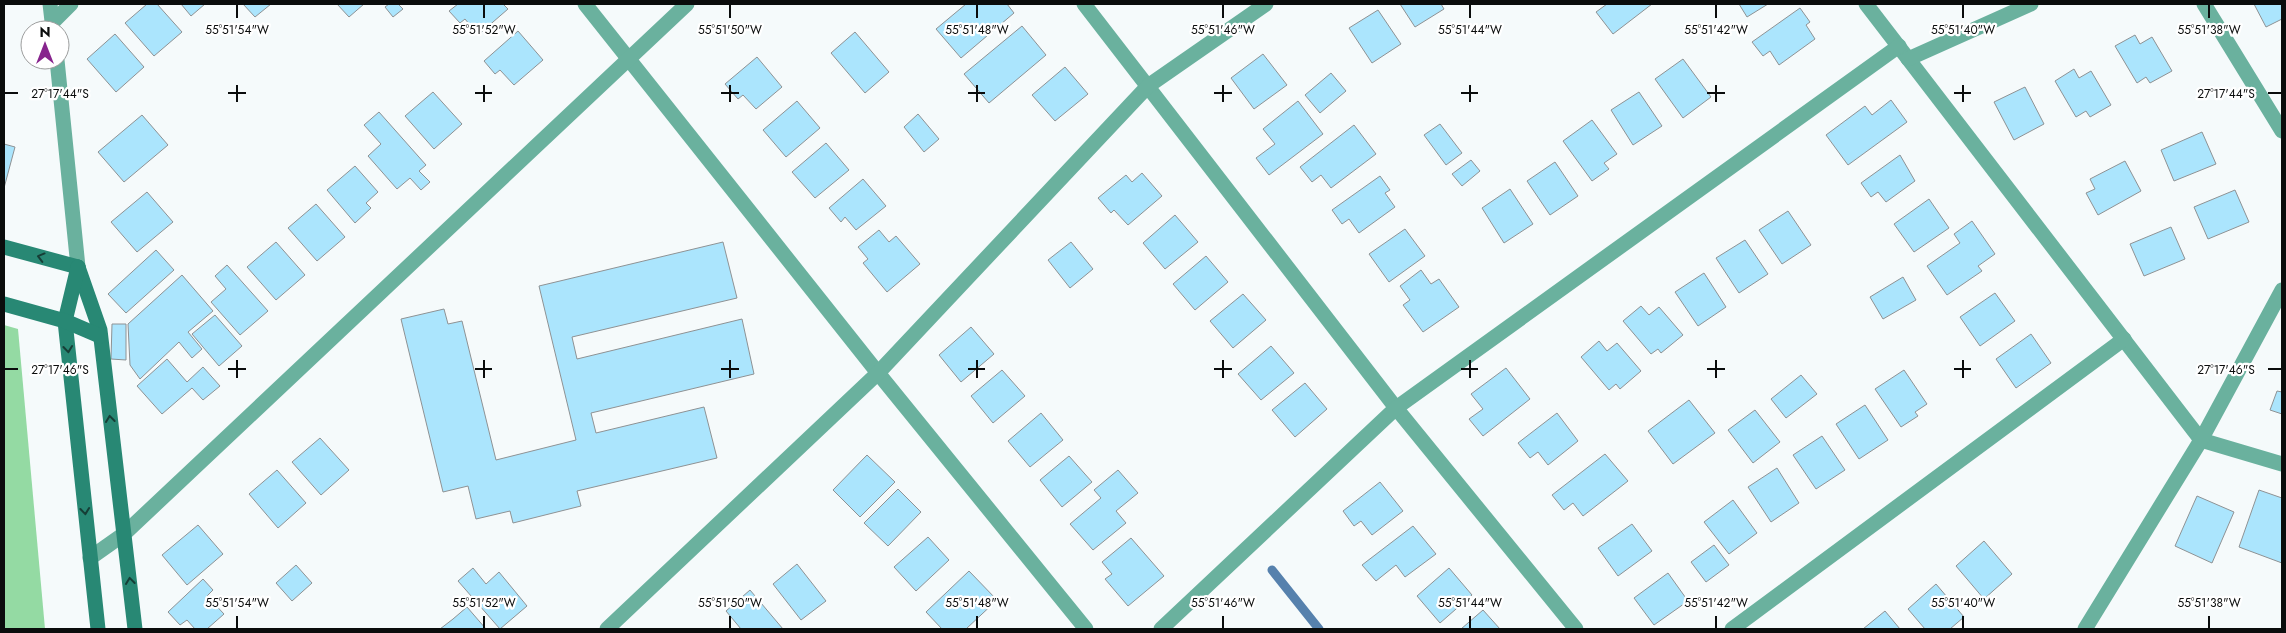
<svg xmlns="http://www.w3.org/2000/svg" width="2286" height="633" viewBox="0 0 2286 633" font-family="Jost,sans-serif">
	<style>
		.green { fill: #94daa3 }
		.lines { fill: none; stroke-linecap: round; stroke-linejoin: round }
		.stream { stroke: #5681ad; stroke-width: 9 }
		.building { fill: #abe5fd; stroke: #8e9294 }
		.street { stroke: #6ab19e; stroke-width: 15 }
		.secondary { stroke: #288874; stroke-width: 15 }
		.oneway { stroke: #163e36 }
		.ticks { fill: none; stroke: #0a0c0c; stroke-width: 2 }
		.ticks-label { font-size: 12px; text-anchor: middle; fill: #0a0c0c; stroke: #fff; stroke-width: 4.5; stroke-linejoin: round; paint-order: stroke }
	</style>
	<rect width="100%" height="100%" fill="#f5fafb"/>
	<path class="green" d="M4 325 18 329 45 629H4Z"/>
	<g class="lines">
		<path class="stream" d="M1272 570 1319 629"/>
	</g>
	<g class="building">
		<path d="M147 4H157L182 32 154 56 125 23Z"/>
		<path d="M181 4H205L191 16Z"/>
		<path d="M243 4H271L255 17Z"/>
		<path d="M337 4H364L349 17Z"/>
		<path d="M389 4H398L403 9 393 17 385 7Z"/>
		<path d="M458 4H503L508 9 478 35 465 19 460 23 449 11Z"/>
		<path d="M966 4H1007L1014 13 961 58 936 29Z"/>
		<path d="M1400 4H1441L1444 9 1415 27Z"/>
		<path d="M1607 4H1652L1613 34 1596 12Z"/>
		<path d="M1739 4H1768L1747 17Z"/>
		<path d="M2254 4H2282V19L2266 27Z"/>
		<path d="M1800 8 1810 22 1806 25 1815 39 1779 65 1770 51 1763 56 1752 42Z"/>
		<path d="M1378 10 1401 44 1372 63 1349 28Z"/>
		<path d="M1022 26 1046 55 989 103 964 74Z"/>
		<path d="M518 31 543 60 514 85 500 70 495 74 484 61Z"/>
		<path d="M855 32 889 72 865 93 831 53Z"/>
		<path d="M115 34 144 67 116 92 87 59Z"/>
		<path d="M2135 35 2140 44 2152 37 2172 71 2150 83 2146 77 2137 83 2115 46Z"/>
		<path d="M1263 54 1287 85 1254 109 1231 78Z"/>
		<path d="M757 57 782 87 756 109 743 95 738 99 725 84Z"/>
		<path d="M1683 59 1711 97 1683 118 1655 79Z"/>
		<path d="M1065 67 1088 94 1055 121 1032 95Z"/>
		<path d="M2074 69 2079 78 2091 71 2111 105 2090 117 2086 111 2076 117 2055 81Z"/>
		<path d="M1331 73 1346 91 1320 113 1305 95Z"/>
		<path d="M2025 87 2044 124 2014 140 1994 102Z"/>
		<path d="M433 92 462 124 434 149 405 116Z"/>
		<path d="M1639 92 1662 126 1633 145 1611 110Z"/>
		<path d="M1891 100 1907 122 1848 165 1826 135 1865 106 1872 115Z"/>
		<path d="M797 101 820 128 786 157 763 130Z"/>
		<path d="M1298 101 1323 134 1269 175 1256 158 1275 144 1263 129Z"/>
		<path d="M379 112 426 165 419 171 430 182 421 190 410 178 397 189 368 156 381 144 364 125Z"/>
		<path d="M918 114 939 139 924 152 904 127Z"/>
		<path d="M142 115 168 145 124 182 98 152Z"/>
		<path d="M1592 120 1617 154 1604 163 1609 169 1592 181 1563 141Z"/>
		<path d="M1440 124 1462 153 1446 165 1424 135Z"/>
		<path d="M1354 125 1376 154 1331 188 1321 175 1312 182 1300 167Z"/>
		<path d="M2202 132 2216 164 2174 181 2161 150Z"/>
		<path d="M826 143 849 170 815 198 792 172Z"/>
		<path d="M4 144 15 147 4 188Z"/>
		<path d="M1900 155 1915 181 1886 202 1878 192 1871 197 1861 183Z"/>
		<path d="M1471 160 1480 171 1462 186 1452 174Z"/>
		<path d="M2125 161 2141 191 2098 215 2086 193 2095 189 2090 179Z"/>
		<path d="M1555 162 1578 196 1550 215 1527 181Z"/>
		<path d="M355 166 378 192 366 203 371 208 355 223 327 190Z"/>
		<path d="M1142 173 1162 196 1128 225 1114 210 1111 213 1098 198 1126 175 1132 182Z"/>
		<path d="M1380 176 1390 190 1385 193 1395 207 1359 233 1349 219 1342 224 1332 210Z"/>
		<path d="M863 179 886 206 856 230 845 217 841 222 829 208Z"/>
		<path d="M1510 189 1533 224 1504 243 1482 208Z"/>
		<path d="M2235 190 2249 222 2208 239 2194 207Z"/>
		<path d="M147 192 173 222 137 252 111 222Z"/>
		<path d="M1929 199 1949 228 1914 252 1894 224Z"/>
		<path d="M316 204 345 237 317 261 288 228Z"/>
		<path d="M1788 211 1811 245 1782 264 1759 230Z"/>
		<path d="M1175 215 1198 242 1165 269 1143 243Z"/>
		<path d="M1972 221 1995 254 1978 266 1982 271 1947 295 1927 266 1960 243 1954 234Z"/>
		<path d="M2171 227 2185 259 2144 276 2130 244Z"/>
		<path d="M1405 229 1425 256 1389 282 1369 254Z"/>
		<path d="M879 230 889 242 896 236 920 264 887 292 863 263 868 259 858 247Z"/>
		<path d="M1745 240 1768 274 1739 293 1716 258Z"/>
		<path d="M276 242 305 275 276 300 247 267Z"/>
		<path d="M723 242 737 298 572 337 577 359 742 319 754 374 591 413 596 433 704 407 717 458 577 491 581 506 513 523 510 511 476 519 468 486 443 492 401 319 444 309 448 324 462 321 496 460 576 440 539 286Z"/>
		<path d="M1071 242 1093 269 1070 288 1048 260Z"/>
		<path d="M156 250 174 270 126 313 108 294Z"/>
		<path d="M1206 256 1228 282 1195 310 1173 284Z"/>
		<path d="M227 265 268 311 240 335 211 302 226 289 215 276Z"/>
		<path d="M1421 270 1431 284 1439 279 1459 307 1423 332 1403 305 1410 300 1400 286Z"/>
		<path d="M1704 273 1726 307 1698 326 1675 292Z"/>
		<path d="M182 275 213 311 188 332 202 349 192 358 179 342 140 379 130 365 128 324Z"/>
		<path d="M1903 277 1916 300 1883 319 1870 297Z"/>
		<path d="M1995 293 2015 321 1980 346 1960 317Z"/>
		<path d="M1243 294 1266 320 1233 348 1210 321Z"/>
		<path d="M1641 306 1649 315 1659 307 1683 335 1661 353 1658 349 1651 354 1623 321Z"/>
		<path d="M215 315 242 346 219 366 192 334Z"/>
		<path d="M112 324H126V360L111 359Z"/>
		<path d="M971 327 994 354 961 382 939 355Z"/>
		<path d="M2031 334 2051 363 2016 388 1996 359Z"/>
		<path d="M1599 341 1607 351 1617 343 1641 371 1620 389 1616 384 1609 390 1581 357Z"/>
		<path d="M1271 346 1294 373 1261 400 1238 374Z"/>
		<path d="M167 359 187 382 203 367 220 386 203 400 192 388 162 414 137 386Z"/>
		<path d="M1506 368 1530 399 1483 436 1469 419 1483 409 1471 394Z"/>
		<path d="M1002 370 1025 396 993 423 971 396Z"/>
		<path d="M1904 370 1927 404 1915 412 1918 416 1901 427 1875 389Z"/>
		<path d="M1801 375 1817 394 1786 418 1771 399Z"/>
		<path d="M1305 383 1327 409 1295 437 1272 410Z"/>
		<path d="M2277 391 2282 392V414L2270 410Z"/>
		<path d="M1689 400 1715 433 1673 464 1648 431Z"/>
		<path d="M1865 405 1888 440 1859 459 1836 424Z"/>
		<path d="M1755 410 1780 442 1753 463 1728 430Z"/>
		<path d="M1041 413 1063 440 1030 467 1008 441Z"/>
		<path d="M1557 413 1578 441 1548 465 1538 452 1530 458 1518 443Z"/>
		<path d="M1822 436 1845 470 1816 489 1793 455Z"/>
		<path d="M320 438 349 470 321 495 292 462Z"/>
		<path d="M1605 454 1628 481 1583 516 1573 503 1564 510 1552 495Z"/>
		<path d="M867 455 895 482 860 517 833 490Z"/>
		<path d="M1069 456 1092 482 1062 507 1040 480Z"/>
		<path d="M1777 468 1799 503 1771 522 1748 487Z"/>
		<path d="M277 470 306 503 278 528 249 494Z"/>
		<path d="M1118 470 1138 493 1116 511 1126 523 1093 550 1070 524 1101 498 1094 490Z"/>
		<path d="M1380 482 1403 511 1372 535 1361 521 1354 526 1343 511Z"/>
		<path d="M898 489 921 512 888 546 864 523Z"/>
		<path d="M2259 490 2282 498V563L2239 547Z"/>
		<path d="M2197 496 2234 512 2212 563 2175 546Z"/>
		<path d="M1733 500 1757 533 1729 554 1704 522Z"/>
		<path d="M1632 524 1652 551 1618 576 1598 548Z"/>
		<path d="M198 525 223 554 187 585 162 555Z"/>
		<path d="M1413 526 1436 554 1405 577 1396 565 1376 581 1362 565Z"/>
		<path d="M928 537 949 560 916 591 894 567Z"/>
		<path d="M1131 538 1164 576 1128 606 1105 579 1112 574 1102 562Z"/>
		<path d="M1984 541 2012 574 1984 599 1956 566Z"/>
		<path d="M1714 545 1729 565 1706 582 1691 562Z"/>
		<path d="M797 564 826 601 801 620 773 584Z"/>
		<path d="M296 565 312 583 292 601 276 583Z"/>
		<path d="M473 568 486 584 499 572 527 606 500 629 458 581Z"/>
		<path d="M1449 568 1472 595 1440 623 1417 596Z"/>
		<path d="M969 571 997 600 966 629H942L926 612Z"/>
		<path d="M1668 573 1688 601 1654 625 1634 598Z"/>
		<path d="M203 579 213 590 207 596 224 614 207 629H195L187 620 180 625 168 612Z"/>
		<path d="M1936 584 1964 617 1950 629H1925L1908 609Z"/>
		<path d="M750 590 783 629H741L726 611Z"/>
		<path d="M467 607 486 629H440L453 619Z"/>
		<path d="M1483 610 1500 629H1461Z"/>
		<path d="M1885 611 1900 629H1863Z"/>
	</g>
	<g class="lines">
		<g class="street">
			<path d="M50 4 53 30"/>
			<path d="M585 4 878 373 1086 629"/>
			<path d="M1084 4 1396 408 1576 629"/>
			<path d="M1866 4 2201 440 2282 464"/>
			<path d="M2204 4 2282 131"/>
			<path d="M53 22 71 4"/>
			<path d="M1908 59 2031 4"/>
			<path d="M57 60 78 267"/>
			<path d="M90 558 124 534 687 4"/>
			<path d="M607 629 878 373 1148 86 1266 4"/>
			<path d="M1161 629 1396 408 1899 46"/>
			<path d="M1732 629 2124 339"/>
			<path d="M2085 629 2201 440 2282 290"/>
		</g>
		<g class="secondary">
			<path d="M4 247 78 267"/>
			<path d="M78 267 100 330 135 629"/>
			<path d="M78 267 65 321 98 629"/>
			<path d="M4 304 65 321 100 336"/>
		</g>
	</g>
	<defs><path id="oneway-chevron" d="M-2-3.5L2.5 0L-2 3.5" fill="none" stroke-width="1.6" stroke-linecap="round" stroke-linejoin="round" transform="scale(1.25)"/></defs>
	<g class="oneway">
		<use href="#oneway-chevron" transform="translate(41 257) rotate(-165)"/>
		<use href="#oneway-chevron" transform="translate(68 349) rotate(84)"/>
		<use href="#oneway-chevron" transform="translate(110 419) rotate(-97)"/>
		<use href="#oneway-chevron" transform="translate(85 511) rotate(84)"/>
		<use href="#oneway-chevron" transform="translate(130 581) rotate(-97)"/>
	</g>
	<path class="ticks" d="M237 5V18M484 5V18M730 5V18M977 5V18M1223 5V18M1470 5V18M1716 5V18M1963 5V18M2209 5V18M237 85V102M484 85V102M730 85V102M977 85V102M1223 85V102M1470 85V102M1716 85V102M1963 85V102M5 93H18M228 93H246M475 93H492M721 93H739M968 93H985M1214 93H1232M1461 93H1478M1707 93H1725M1954 93H1971M2268 93H2281M237 360V378M484 360V378M730 360V378M977 360V378M1223 360V378M1470 360V378M1716 360V378M1963 360V378M5 369H18M228 369H246M475 369H492M721 369H739M968 369H985M1214 369H1232M1461 369H1478M1707 369H1725M1954 369H1971M2268 369H2281M237 616V628M484 616V628M730 616V628M977 616V628M1223 616V628M1470 616V628M1716 616V628M1963 616V628M2209 616V628"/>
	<g class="ticks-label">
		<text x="237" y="34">55°51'54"W</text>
		<text x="484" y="34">55°51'52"W</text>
		<text x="730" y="34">55°51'50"W</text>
		<text x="977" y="34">55°51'48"W</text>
		<text x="1223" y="34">55°51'46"W</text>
		<text x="1470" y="34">55°51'44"W</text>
		<text x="1716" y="34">55°51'42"W</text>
		<text x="1963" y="34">55°51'40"W</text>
		<text x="2209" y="34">55°51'38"W</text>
		<text x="60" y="98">27°17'44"S</text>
		<text x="2226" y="98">27°17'44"S</text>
		<text x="60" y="374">27°17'46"S</text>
		<text x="2226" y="374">27°17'46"S</text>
		<text x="237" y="607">55°51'54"W</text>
		<text x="484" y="607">55°51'52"W</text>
		<text x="730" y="607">55°51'50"W</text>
		<text x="977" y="607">55°51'48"W</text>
		<text x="1223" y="607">55°51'46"W</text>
		<text x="1470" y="607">55°51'44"W</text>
		<text x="1716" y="607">55°51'42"W</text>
		<text x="1963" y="607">55°51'40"W</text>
		<text x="2209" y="607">55°51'38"W</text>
	</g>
	<rect width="2286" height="633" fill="none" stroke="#0a0c0c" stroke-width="10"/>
	<g transform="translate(45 45)"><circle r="24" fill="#ffffff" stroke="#9d9e9e"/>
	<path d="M0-4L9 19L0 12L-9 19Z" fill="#87248d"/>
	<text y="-8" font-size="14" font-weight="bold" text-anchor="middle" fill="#0a0c0c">N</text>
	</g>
</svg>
